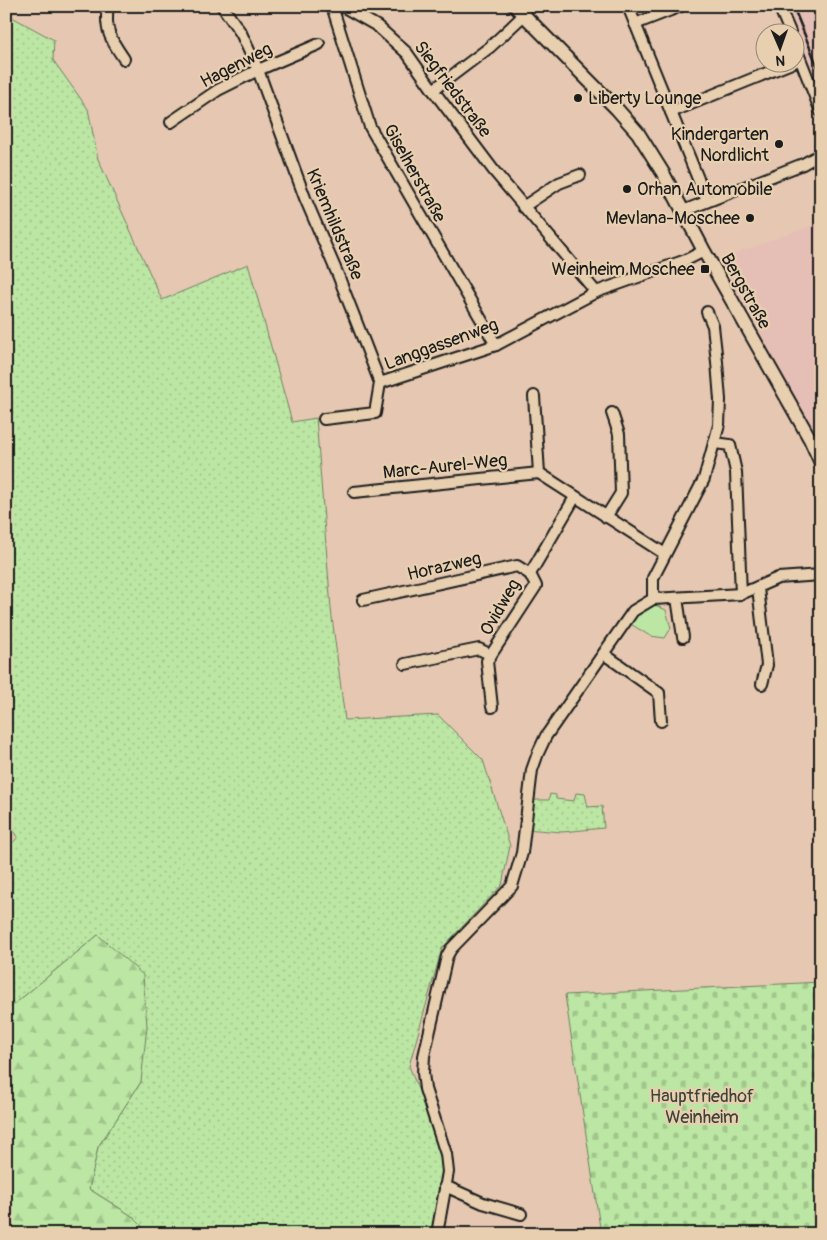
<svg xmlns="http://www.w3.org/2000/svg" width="827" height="1240" viewBox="0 0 827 1240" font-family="Pangolin,sans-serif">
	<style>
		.built { fill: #e5bfb5 }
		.grass { fill: url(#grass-dots); stroke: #6c8160 }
		.forest { fill: url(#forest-firs); stroke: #6c8160 }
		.cemetery { fill: url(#cemetery-stones); stroke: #6c8160 }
		.park { fill: #bce6a3; stroke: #6c8160 }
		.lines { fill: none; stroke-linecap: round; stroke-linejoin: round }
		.minor-casing { stroke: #1c1c1c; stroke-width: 14 }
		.major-casing { stroke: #1c1c1c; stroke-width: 16 }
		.minor { stroke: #e7cfaf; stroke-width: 10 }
		.major { stroke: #e7cfaf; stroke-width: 12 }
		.rail { stroke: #1c1c1c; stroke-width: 2.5 }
		.poi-dot { fill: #1c1c1c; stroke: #e7cfaf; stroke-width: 2 }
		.labels { text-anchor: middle; stroke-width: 4.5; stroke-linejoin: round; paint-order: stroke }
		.street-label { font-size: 18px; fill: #1c1c1c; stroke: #e7cfaf }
		.poi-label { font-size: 18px; fill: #1c1c1c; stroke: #e7cfaf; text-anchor: end }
		.park-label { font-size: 18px; fill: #3c4437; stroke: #e7cfaf }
	</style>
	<defs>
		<pattern id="grass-dots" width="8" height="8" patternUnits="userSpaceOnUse" patternTransform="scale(1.25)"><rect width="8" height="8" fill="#bce6a3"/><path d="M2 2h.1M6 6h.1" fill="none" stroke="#a1c58c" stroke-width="1.8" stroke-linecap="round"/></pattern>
		<pattern id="forest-firs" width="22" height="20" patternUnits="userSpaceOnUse" patternTransform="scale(1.25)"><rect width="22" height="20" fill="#bce6a3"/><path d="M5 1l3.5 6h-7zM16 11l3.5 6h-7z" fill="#a1c58c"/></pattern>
		<pattern id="cemetery-stones" width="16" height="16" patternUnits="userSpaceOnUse" patternTransform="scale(1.25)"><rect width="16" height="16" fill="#bce6a3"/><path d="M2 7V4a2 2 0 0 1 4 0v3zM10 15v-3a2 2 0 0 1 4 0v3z" fill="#a1c58c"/></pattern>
	</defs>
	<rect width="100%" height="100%" fill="#e6c8b2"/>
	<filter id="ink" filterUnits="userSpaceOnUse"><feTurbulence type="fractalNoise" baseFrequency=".02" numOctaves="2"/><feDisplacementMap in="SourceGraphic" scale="10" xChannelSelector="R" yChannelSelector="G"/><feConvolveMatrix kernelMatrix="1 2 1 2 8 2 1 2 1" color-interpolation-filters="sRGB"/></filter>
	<g filter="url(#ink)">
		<g class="built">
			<path d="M784 6H821V95L812 74Z"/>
			<path d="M821 222V450L719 259Z"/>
		</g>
		<g class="grass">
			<path d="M12 17 54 40 53 60 88 109 98 159 162 300 248 264 292 422 316 418 331 609 345 720 438 715 483 760 510 846 502 885 442 948 409 1066 442 1150 441 1188 433 1234H150L132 1216 89 1189 98 1147 141 1082 98 935 6 1011V850L18 837 6 817V25Z"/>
			<path d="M576 793 585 794 588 807 602 806 604 828 562 832 525 829 529 800H549L550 794 556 795V799L574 801Z"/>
		</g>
		<path class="forest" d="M98 935 143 975 147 1026 141 1082 98 1147 89 1189 132 1216 150 1234H6V1011Z"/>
		<path class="cemetery" d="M821 982V1234H601L565 995Z"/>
		<path class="park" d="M653 604 666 610 671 628 665 638 650 636 629 623 637 613Z"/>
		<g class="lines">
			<g class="minor-casing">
				<g id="minor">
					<path d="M108 6C104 30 111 40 124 59"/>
					<path d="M222 6 241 33 258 70 305 198 338 275 365 344 380 383 375 413 324 419"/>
					<path d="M332 6 370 127 496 345"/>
					<path d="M342 6 377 26 407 53 433 90 494 171 596 292"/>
					<path d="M628 6 707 201"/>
					<path d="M779 6 790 32"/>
					<path d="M635 24 681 6"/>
					<path d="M794 43 821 112"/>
					<path d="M433 90 490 47 524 15"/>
					<path d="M671 112 794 62"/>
					<path d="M171 122 218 90 258 70 319 44"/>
					<path d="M523 207 559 183 580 175"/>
					<path d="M683 211 803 164 821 154"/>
					<path d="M380 383 496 345 596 292 686 260 704 251"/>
					<path d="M534 396 539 473"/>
					<path d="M715 443 730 445 736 472 741 594"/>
					<path d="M354 492 539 473 665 554"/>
					<path d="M606 517 621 493 619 434 612 413"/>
					<path d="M758 588 767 665 762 684"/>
					<path d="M677 598 683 637"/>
					<path d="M653 599 741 594 778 578 821 575"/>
					<path d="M363 600 517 566 530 574"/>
					<path d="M604 654 659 693 661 721"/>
					<path d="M405 664 479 649 491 655"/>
					<path d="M492 707 487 661 536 586 530 574 575 497"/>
					<path d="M445 1186 483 1203 521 1214"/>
					<path d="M437 1234 448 1172 446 1154 425 1089 423 1073 424 1056 447 956 451 949 512 886 522 853 532 770 538 753 546 736 633 611 653 599V578L704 479 719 425 720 400 717 362 713 326 707 312"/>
				</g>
			</g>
			<g class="major-casing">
				<path id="major" d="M515 6 616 108 638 133 663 173 704 251 810 439 821 463"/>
			</g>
			<use href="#minor" class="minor"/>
			<use href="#major" class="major"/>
			<path class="rail" d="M793 6 821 75"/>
		</g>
	</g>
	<g class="poi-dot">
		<circle cx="578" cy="98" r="5"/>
		<circle cx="779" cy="144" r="5"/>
		<circle cx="627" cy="189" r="5"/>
		<circle cx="750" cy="218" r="5"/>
		<rect x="700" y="264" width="10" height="10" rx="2.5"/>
	</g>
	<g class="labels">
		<g class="street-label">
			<text transform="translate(236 65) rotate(-27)" y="6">Hagenweg</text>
			<text transform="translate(453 89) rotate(53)" y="6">Siegfriedstraße</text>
			<text transform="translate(415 173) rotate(61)" y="6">Giselherstraße</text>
			<text transform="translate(335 224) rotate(67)" y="6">Kriemhildstraße</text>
			<text transform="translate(746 291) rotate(61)" y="6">Bergstraße</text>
			<text transform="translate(441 344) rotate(-20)" y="6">Langgassenweg</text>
			<text transform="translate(445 466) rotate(-6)" y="6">Marc-Aurel-Weg</text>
			<text transform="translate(444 566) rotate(-13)" y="6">Horazweg</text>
			<text transform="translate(500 607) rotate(-60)" y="6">Ovidweg</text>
		</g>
		<g class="poi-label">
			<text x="588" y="104" text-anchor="start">Liberty Lounge</text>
			<text x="769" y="140">Kindergarten<tspan x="769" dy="21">Nordlicht</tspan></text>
			<text x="637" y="195" text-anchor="start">Orhan Automobile</text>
			<text x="740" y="224">Mevlana-Moschee</text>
			<text x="695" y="275">Weinheim Moschee</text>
		</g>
		<g class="park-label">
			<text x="702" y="1102">Hauptfriedhof<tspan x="702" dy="21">Weinheim</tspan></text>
		</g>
	</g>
	<rect width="827" height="1240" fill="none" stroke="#e7cfaf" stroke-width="25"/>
	<rect x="12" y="12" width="802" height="1215" fill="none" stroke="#1c1c1c" stroke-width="2" filter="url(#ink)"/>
	<g transform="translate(780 48) rotate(178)"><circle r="24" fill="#e7cfaf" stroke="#968774"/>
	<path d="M0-4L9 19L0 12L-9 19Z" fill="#1c1c1c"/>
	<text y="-8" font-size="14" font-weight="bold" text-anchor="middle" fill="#1c1c1c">N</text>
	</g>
</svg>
